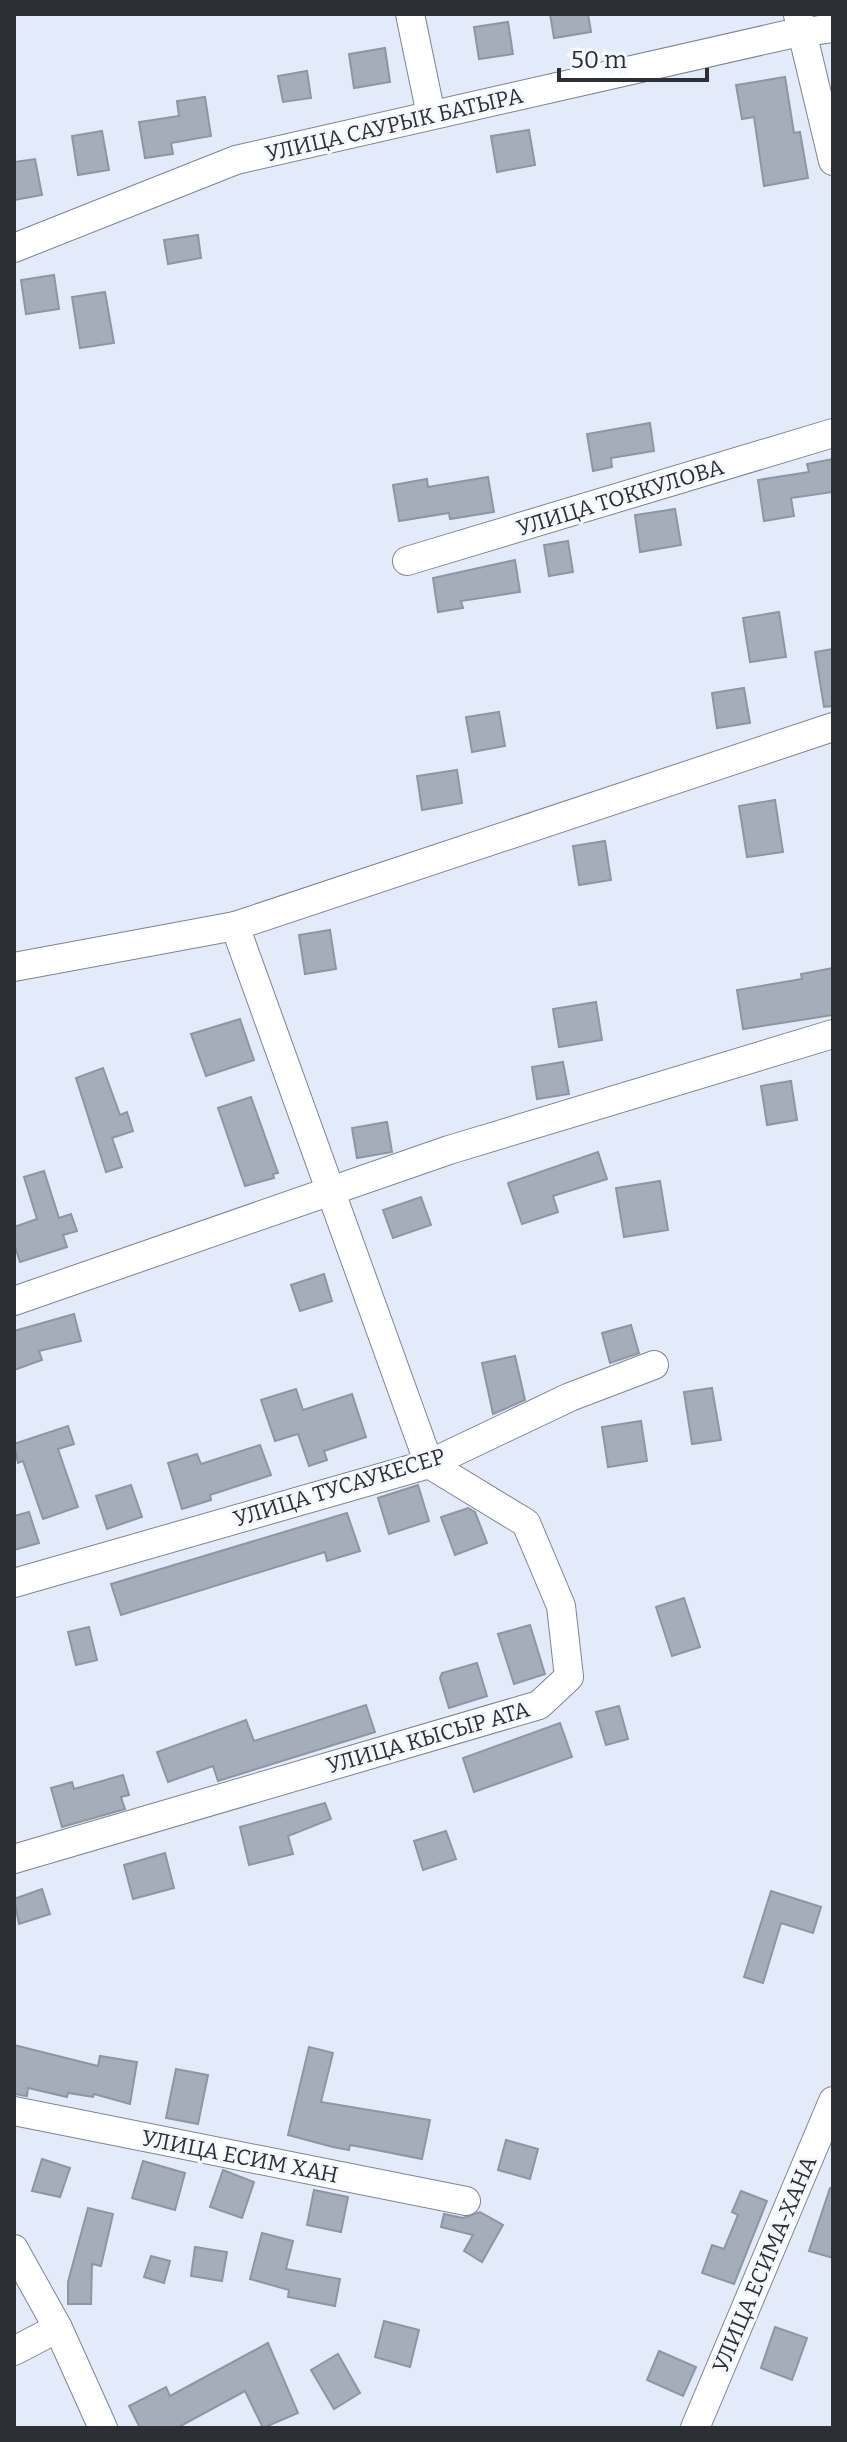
<svg xmlns="http://www.w3.org/2000/svg" width="847" height="2442" viewBox="0 0 847 2442" font-family="Bitter,serif">
	<style>
		.building { fill: #a5acba; stroke: #8e95a3; stroke-width: 2 }
		.lines { fill: none; stroke-linecap: round; stroke-linejoin: round }
		.minor-casing { stroke: #7d8491; stroke-width: 30 }
		.minor { stroke: #fff; stroke-width: 28 }
		.labels { text-anchor: middle; stroke-width: 6; stroke-linejoin: round; paint-order: stroke }
		.street-label { font-size: 22px; fill: #2c2f35; stroke: #f5f8fe }
	</style>
	<rect width="100%" height="100%" fill="#e3ebfa"/>
	<g class="building">
		<path d="M550 14H588L591 32 554 38Z"/>
		<path d="M508 22 513 54 479 59 474 27Z"/>
		<path d="M385 48 390 82 354 88 349 54Z"/>
		<path d="M307 71 311 98 283 102 278 76Z"/>
		<path d="M785 77 794 133 800 132 808 178 764 186 754 117 742 119 736 85Z"/>
		<path d="M205 97 211 136 171 143 173 154 145 158 139 122 179 116 177 101Z"/>
		<path d="M529 130 535 165 497 172 491 136Z"/>
		<path d="M102 131 109 170 78 175 72 136Z"/>
		<path d="M35 159 42 195 14 200V162Z"/>
		<path d="M198 235 201 258 168 264 164 240Z"/>
		<path d="M54 275 59 309 26 314 21 280Z"/>
		<path d="M105 292 114 343 80 348 72 297Z"/>
		<path d="M650 423 654 451 611 458 612 467 593 471 587 434Z"/>
		<path d="M833 459V492L791 498 794 516 764 521 758 480 809 472 807 464Z"/>
		<path d="M488 477 494 512 450 519 449 513 399 521 393 485 427 479 428 487Z"/>
		<path d="M675 509 681 545 640 552 635 515Z"/>
		<path d="M568 541 573 572 549 576 544 545Z"/>
		<path d="M515 560 520 592 461 601 463 608 438 612 433 578Z"/>
		<path d="M779 612 786 657 750 662 743 618Z"/>
		<path d="M833 649V706L824 707 815 652Z"/>
		<path d="M744 688 750 723 717 728 712 693Z"/>
		<path d="M499 712 505 746 472 752 466 717Z"/>
		<path d="M457 770 462 803 422 810 417 776Z"/>
		<path d="M775 800 783 852 747 857 739 806Z"/>
		<path d="M605 841 611 880 579 885 573 846Z"/>
		<path d="M330 930 336 969 305 974 299 935Z"/>
		<path d="M833 968V1015L743 1029 737 990 802 979 801 974Z"/>
		<path d="M596 1002 602 1040 559 1047 553 1009Z"/>
		<path d="M240 1019 254 1060 206 1076 191 1034Z"/>
		<path d="M563 1062 569 1094 537 1099 532 1067Z"/>
		<path d="M103 1068 120 1115 127 1112 133 1131 112 1138 122 1167 106 1172 76 1078Z"/>
		<path d="M791 1081 797 1120 767 1125 761 1086Z"/>
		<path d="M251 1097 278 1173 273 1174 274 1178 245 1186 218 1108Z"/>
		<path d="M387 1122 392 1152 357 1158 352 1128Z"/>
		<path d="M598 1152 607 1179 553 1196 558 1212 522 1224 508 1183Z"/>
		<path d="M44 1171 59 1218 71 1214 77 1231 63 1235 67 1247 20 1262 14 1244V1227L37 1219 24 1177Z"/>
		<path d="M660 1181 668 1230 624 1237 616 1188Z"/>
		<path d="M421 1197 431 1225 393 1238 383 1210Z"/>
		<path d="M324 1274 332 1301 300 1311 291 1285Z"/>
		<path d="M74 1314 81 1341 39 1351 42 1360 14 1370V1331Z"/>
		<path d="M631 1325 639 1353 610 1363 602 1333Z"/>
		<path d="M515 1356 525 1400 493 1414 482 1363Z"/>
		<path d="M712 1388 721 1440 692 1444 684 1392Z"/>
		<path d="M296 1389 303 1410 352 1394 366 1437 324 1451 327 1460 309 1466 298 1434 275 1441 261 1400Z"/>
		<path d="M641 1421 647 1461 608 1467 602 1427Z"/>
		<path d="M68 1426 74 1444 58 1449 78 1507 43 1519 23 1461 18 1463 14 1444Z"/>
		<path d="M260 1445 271 1475 210 1495 211 1500 182 1509 168 1463 197 1454 201 1464Z"/>
		<path d="M131 1485 142 1517 107 1529 96 1496Z"/>
		<path d="M418 1485 429 1521 389 1534 378 1498Z"/>
		<path d="M468 1508 475 1512 487 1543 455 1555 441 1517Z"/>
		<path d="M29 1512 39 1543 14 1550V1516Z"/>
		<path d="M347 1513 360 1551 327 1561 325 1552 121 1615 111 1584Z"/>
		<path d="M684 1598 700 1647 672 1656 656 1607Z"/>
		<path d="M530 1625 545 1674 514 1684 498 1634Z"/>
		<path d="M89 1627 97 1660 76 1665 68 1632Z"/>
		<path d="M477 1663 487 1696 449 1708 440 1678 442 1673Z"/>
		<path d="M366 1705 375 1732 218 1781 213 1766 168 1782 157 1752 246 1720 254 1741Z"/>
		<path d="M619 1706 628 1739 606 1745 596 1712Z"/>
		<path d="M560 1723 572 1757 474 1792 463 1758Z"/>
		<path d="M123 1775 129 1795 121 1797 125 1809 62 1827 51 1788 72 1782 74 1789Z"/>
		<path d="M325 1803 331 1819 288 1836 293 1854 249 1865 240 1827Z"/>
		<path d="M446 1831 456 1859 423 1870 414 1841Z"/>
		<path d="M165 1853 174 1888 133 1899 124 1865Z"/>
		<path d="M42 1889 50 1914 19 1924 14 1899Z"/>
		<path d="M771 1891 821 1907 813 1933 781 1923 763 1983 744 1977Z"/>
		<path d="M14 2045 98 2066 100 2056 137 2062 130 2104 94 2094 93 2097 68 2093 67 2097 28 2088 27 2096 14 2094Z"/>
		<path d="M309 2047 333 2053 321 2102 430 2120 422 2159 361 2147 350 2145 349 2150 333 2147 288 2135Z"/>
		<path d="M176 2069 208 2075 198 2124 166 2118Z"/>
		<path d="M506 2140 538 2149 530 2179 498 2170Z"/>
		<path d="M42 2159 70 2168 60 2197 32 2191Z"/>
		<path d="M143 2161 185 2173 175 2210 132 2198Z"/>
		<path d="M223 2170 254 2182 242 2218 210 2207Z"/>
		<path d="M830 2188H833V2258L809 2251Z"/>
		<path d="M314 2190 348 2197 341 2232 307 2225Z"/>
		<path d="M741 2191 767 2201 734 2284 702 2273 712 2245 724 2249 738 2215 732 2212Z"/>
		<path d="M88 2208 113 2214 101 2266 92 2264 91 2304H68V2282Z"/>
		<path d="M480 2212 503 2225 482 2262 464 2251 473 2235 441 2227 444 2214 463 2218Z"/>
		<path d="M262 2233 293 2241 286 2269 340 2279 335 2306 288 2297 289 2290 250 2279Z"/>
		<path d="M195 2247 227 2252 222 2281 191 2276Z"/>
		<path d="M151 2256 170 2261 164 2283 144 2277Z"/>
		<path d="M384 2321 419 2330 410 2367 375 2357Z"/>
		<path d="M775 2327 807 2338 792 2380 761 2368Z"/>
		<path d="M268 2343 298 2413 263 2428 245 2391 177 2428H140L129 2406 166 2387 170 2396Z"/>
		<path d="M659 2351 696 2367 683 2396 647 2380Z"/>
		<path d="M338 2354 360 2393 334 2409 311 2370Z"/>
	</g>
	<g class="lines">
		<g class="minor-casing">
			<g id="minor">
				<path d="M410 14 431 115"/>
				<path d="M798 15 833 161"/>
				<path d="M14 248 236 160 786 35 833 28"/>
				<path d="M407 561 833 433"/>
				<path d="M235 926 833 727"/>
				<path d="M14 967 235 926 429 1464 526 1523 561 1606 569 1677 539 1705 14 1859"/>
				<path d="M14 1301 449 1150 833 1034"/>
				<path d="M14 1583 429 1464 570 1397 654 1365"/>
				<path d="M14 2111 466 2201"/>
				<path d="M14 2249 58 2328 103 2428"/>
				<path d="M14 2351 58 2328"/>
				<path d="M695 2428 833 2101"/>
			</g>
		</g>
		<use href="#minor" class="minor"/>
	</g>
	<g class="labels">
		<g class="street-label">
			<text transform="translate(394 124) rotate(-13)" y="8">УЛИЦА САУРЫК БАТЫРА</text>
			<text transform="translate(620 497) rotate(-17)" y="8">УЛИЦА ТОККУЛОВА</text>
			<text transform="translate(339 1487) rotate(-17)" y="8">УЛИЦА ТУСАУКЕСЕР</text>
			<text transform="translate(428 1737) rotate(-16)" y="8">УЛИЦА КЫСЫР АТА</text>
			<text transform="translate(240 2156) rotate(11)" y="8">УЛИЦА ЕСИМ ХАН</text>
			<text transform="translate(764 2264) rotate(-67)" y="8">УЛИЦА ЕСИМА-ХАНА</text>
		</g>
	</g>
	<rect width="847" height="2442" fill="none" stroke="#2c2f35" stroke-width="32"/>
	<path d="M559 68v12h148v-12" fill="none" stroke="#2c2f35" stroke-width="4"/>
	<text x="571" y="68" font-size="24" fill="#2c2f35" stroke="#f5f8fe" stroke-width="6" paint-order="stroke">50 m</text>
</svg>
